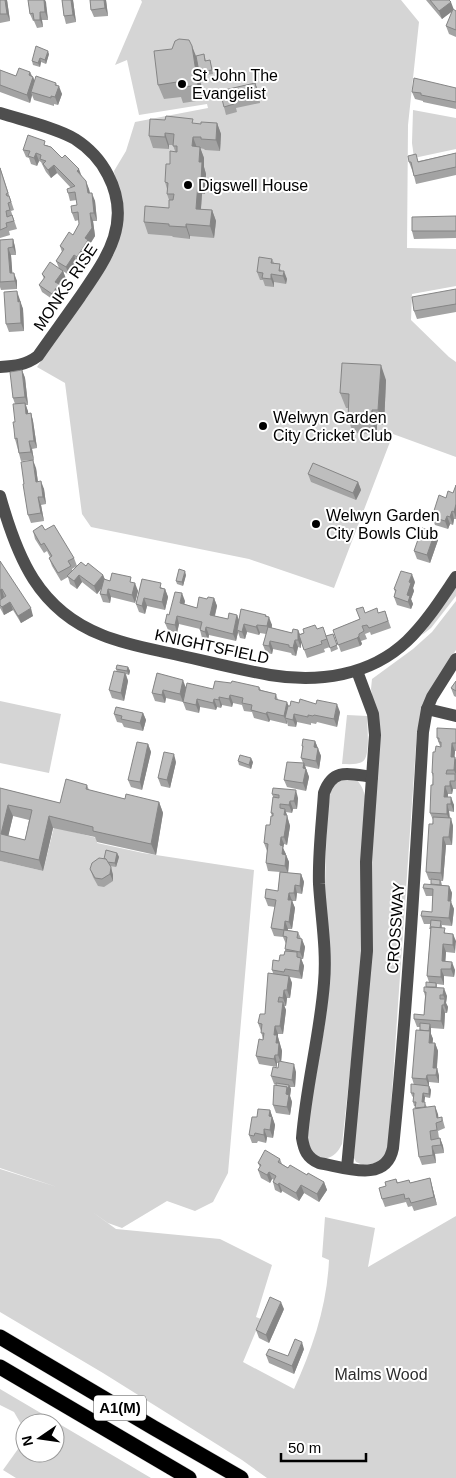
<svg xmlns="http://www.w3.org/2000/svg" width="456" height="1478" viewBox="0 0 456 1478" font-family="Arial,sans-serif">
	<style>
		.green { fill: #d5d5d5; fill-rule: evenodd }
		.lines { fill: none; stroke-linecap: round; stroke-linejoin: round }
		.highway-casing { stroke: #dbdbdb; stroke-width: 16 }
		.minor { stroke: #4e4e4e; stroke-width: 12 }
		.highway { stroke: #000; stroke-width: 15 }
		.wall { fill: #a3a3a3; fill-rule: evenodd }
		.shaded-wall { fill: #858585 }
		.building { fill: #bebebe; stroke: #858585; fill-rule: evenodd }
		.poi-dot { fill: #000; stroke: #fff; stroke-width: 2 }
		.labels { text-anchor: middle; stroke-width: 4; stroke-linejoin: round; paint-order: stroke }
		.shield { fill: #fff; stroke: #4c4c4c; stroke-width: 1 }
		.shield-label { font-size: 15px; font-weight: bold; fill: #000 }
		.poi-label { font-size: 16px; fill: #000; stroke: #fff; text-anchor: start }
		.street-label { font-size: 16px; fill: #000; stroke: #fff }
		.park-label { font-size: 16px; fill: #2c2c2c; stroke: #fff }
	</style>
	<rect width="100%" height="100%" fill="#fff"/>
	<g class="green">
		<path d="M141 0H401L419 22 408 125 407 248 456 249V286L412 294 411 320 449 357 456 362V457L393 434 334 588 249 559 91 527 82 514 65 383 37 367 60 332 95 285 114 254 122 218 114 171 126 151 135 122 208 108 207 104 139 115 127 60 115 65 142 2Z"/>
		<path d="M413 110 456 118V149L414 158 412 143Z"/>
		<path d="M456 587V596L431 628 422 635Z"/>
		<path d="M456 601V650L428 694 417 731 388 1149 382 1162 363 1165 356 1162 354 1158 372 695 371 689 372 679 413 649 432 632Z"/>
		<path d="M0 701 61 714 49 773 0 763Z"/>
		<path d="M347 715 367 716C367 726 371 758 362 762 356 765 348 764 342 764Z"/>
		<path d="M355 778C362 785 364 791 366 800L363 952 342 1144C338 1152 334 1157 324 1159L311 1154 306 1134 325 1023V884L327 817 331 788 336 781Z"/>
		<path d="M54 827 97 838V843L143 853 254 870 228 1173 213 1202 195 1211 167 1201 122 1228 108 1223 91 1211 116 1229 220 1239 272 1265 256 1317 261 1319 243 1362 294 1389C313 1347 327 1306 329 1260L322 1257 325 1217 375 1228 368 1267 456 1216V1478H267L242 1460 103 1373 0 1312V1169L57 1187 0 1168V861L43 871Z"/>
		<path d="M0 1389 151 1478H16L3 1470 18 1449 21 1424 14 1412 0 1405ZM25 1423H55V1453H25Z"/>
	</g>
	<g class="lines">
		<g class="highway-casing">
			<g id="highway">
				<path d="M0 1337 154 1428 241 1478"/>
				<path d="M0 1367 189 1478"/>
			</g>
		</g>
		<g class="minor">
			<path d="M0 113C22 120 57 128 75 139 89 148 101 161 108 175 133 223 106 259 80 297 66 317 52 336 38 356 26 365 15 366 0 367"/>
			<path d="M0 496C17 557 38 610 102 635 124 644 146 648 169 653 202 660 236 669 270 675 318 683 370 676 407 641 426 623 441 599 456 577"/>
			<path d="M427 709 456 716"/>
			<path d="M372 777C350 774 333 767 324 793 322 823 318 854 319 884 321 917 327 950 324 983 320 1035 306 1086 302 1138 304 1150 307 1158 319 1163 344 1167 386 1184 393 1148 407 1010 415 871 423 732L427 709 432 697 456 659"/>
			<path d="M347 1168 367 951 366 862 375 735 373 714 357 671"/>
		</g>
		<use href="#highway" class="highway"/>
	</g>
	<g class="wall">
		<path d="M0 0H7L10 21 0 23Z"/>
		<path d="M28 0H45L48 20H42L43 27 37 28 34 21H33L30 14Z"/>
		<path d="M62 0H73L76 22 66 24 64 16Z"/>
		<path d="M89 0H106L108 16 94 17 91 10 90 0Z"/>
		<path d="M426 0H449L453 10 456 11V37L449 34 446 26 453 10 442 19Z"/>
		<path d="M49 54 46 64 41 62 40 67 33 65 32 61Z"/>
		<path d="M204 54 206 61 210 60 213 74 200 76V74L203 100 183 103 181 97 164 99 158 85 197 58Z"/>
		<path d="M0 70 16 76 30 72 35 81 57 86 62 94 58 105 54 104V106L34 100 32 95 30 103 0 92Z"/>
		<path d="M255 83 258 91 260 103 236 108 237 112 226 115 224 107Z"/>
		<path d="M456 88V109L423 102V101L415 99 412 92Z"/>
		<path d="M217 123 221 134 220 151 205 150 204 149 200 148 204 158V167L206 174 205 194H202L201 209 212 210 216 221 214 238 190 236V239L173 237 172 236 148 234 144 222 169 208V200L167 194V189L165 182 170 164 175 151 173 145H169V149L153 148 149 136 194 124H201Z"/>
		<path d="M47 145 82 177 89 189 90 193 95 201 97 221H93L95 236 90 244 91 248 80 265 77 263 69 275 60 269 63 271 66 279 60 287 62 292 55 301 42 292 39 285 44 279 42 274 59 268 56 261 62 252 60 246 73 235 79 224V220L75 221 72 213 77 205V200L70 201 68 193 71 188 57 173 51 178 46 172 41 162 39 161 37 166 31 164 29 158 26 157 23 150Z"/>
		<path d="M456 153V175L416 184 414 176 412 170 409 162 419 161Z"/>
		<path d="M0 167 14 210 11 211 17 229 9 231 10 235 0 238Z"/>
		<path d="M456 216V238L414 239 412 231Z"/>
		<path d="M13 239 15 247 16 255H11L12 273 17 281V289L1 290 0 287V240Z"/>
		<path d="M272 259 274 263 282 271 287 279 286 284 274 282V287L265 286 263 280H260L257 272Z"/>
		<path d="M456 289V312L417 319 414 311Z"/>
		<path d="M20 299V302L23 309 24 331 9 332 6 324Z"/>
		<path d="M22 370 25 378 28 405H26L28 413H31L33 421 37 448 32 449 34 460 21 461 15 439V404L13 398Z"/>
		<path d="M386 380 384 425H377V434L353 433 348 418 349 408H346L340 393Z"/>
		<path d="M36 468 38 482 44 489 46 504 41 505 44 521 31 523 28 515 24 484Z"/>
		<path d="M308 474 358 482 361 490 356 500 311 482Z"/>
		<path d="M456 485V519H454L453 525 450 524 448 529 435 525 432 517 446 498 453 493Z"/>
		<path d="M45 530 74 558 77 566 72 569V570L86 566 103 575 105 580 133 583 138 591 135 603 111 597 110 603 103 602 100 594 102 588 97 594 82 582 77 589 70 584 68 577 61 581 52 566 49 558 50 557 47 551 44 553 35 539 33 531Z"/>
		<path d="M435 532 438 540 430 563 417 559 414 551Z"/>
		<path d="M0 561 33 616 21 623 13 610 4 615 0 608Z"/>
		<path d="M186 575 183 586 177 584 176 581Z"/>
		<path d="M142 579 165 589 168 597 165 610 147 606 145 614 139 612 136 604Z"/>
		<path d="M415 582 413 588 414 591 411 599 413 604 411 609 397 605 394 597 395 592 394 589Z"/>
		<path d="M214 598 217 606 215 616 228 619 237 615 239 621 266 615 272 625V628L292 633 298 630 300 634 317 629 326 636 333 634 338 649 331 652 330 647 324 649 325 652 307 658 301 641V648L298 647 296 656 292 655 291 653 273 649 272 654 266 653 263 645 266 634 260 633 259 635 247 632 245 639 240 638 238 632 236 641 209 635 208 640 202 638 200 630V629L179 624 177 633 168 630 165 623 169 615 185 601 184 604 197 608 207 599Z"/>
		<path d="M385 611 391 628 371 635 370 632 365 634 367 639 361 641 362 644 360 646 341 652 333 630 360 619 365 613H378Z"/>
		<path d="M128 667 130 671 129 675 126 674 128 681 124 701 112 698 109 690 117 672 116 669Z"/>
		<path d="M157 673 186 687 213 689 259 687 261 690 276 694 278 700 288 706 340 712 337 727 317 722 316 724 311 723V725L297 722 296 727 288 726 287 722V724L270 720 269 722 254 718 252 712 244 711 242 705 233 703 232 707 222 705 221 708 217 707 216 710 200 707 199 713 186 710 183 702 166 698 165 703 155 701 152 693Z"/>
		<path d="M456 681V697L454 696 451 688Z"/>
		<path d="M143 713 146 720 143 731 124 727 122 723 117 722 114 714Z"/>
		<path d="M456 729V751H455L454 757 456 760V789H453L452 794H448V797L454 805V812L449 811 450 818 453 826 452 845H446L443 881H441L442 885 449 886 452 893 451 902 454 909 452 926 442 925V928L446 934H453L455 953 446 952 445 961 455 970 454 977 444 976V985L437 984V988L447 996 446 1003 448 1007 447 1013H445L444 1029 431 1028V1034L433 1039 432 1043H435L438 1051 437 1068 439 1076V1083L429 1082V1086L431 1090 430 1098 425 1097 424 1102 427 1107 435 1106 438 1118 442 1117 445 1128 438 1131 439 1138 433 1139 440 1138 443 1146 444 1153 435 1154 436 1163 422 1165 419 1157 416 1106H414L413 1102V1097L412 1096 411 1093 414 1085 412 1078 420 1027H417L414 1019 424 1015 425 996 424 992 429 982 427 976 431 924H424L421 916 432 912 433 896H426L423 888 431 884V880H429L426 872 433 820 430 813 433 777 432 773 435 752 441 747 440 746 437 738Z"/>
		<path d="M315 741 321 756 319 769 305 766 309 777 306 791 287 787 284 780 303 763 301 758 303 749 302 746Z"/>
		<path d="M148 744 151 752 142 790 131 787 128 780Z"/>
		<path d="M238 761 253 762 251 769 239 765Z"/>
		<path d="M176 762 170 788 161 786 158 778Z"/>
		<path d="M87 785 89 790 125 799 159 802 163 813 156 855 97 842 95 837 53 828 43 871 0 861V788L60 803ZM13 816 29 820 25 840 8 836Z"/>
		<path d="M272 794 298 798 297 809H293L292 813 286 812 290 826 287 845 284 844 283 848 289 862 288 873 301 874 304 882 302 894 297 893 296 901H292L295 908 292 929H288V930L298 932 305 947 303 959H301L304 966 302 979 290 977 292 983 290 998H287L286 1006H284L286 1010 283 1034H278V1037L282 1051 281 1062 296 1072 295 1087H290L291 1089 290 1096 292 1102 290 1115 276 1113 273 1105 276 1084H274L271 1076 278 1068 279 1063H277V1067L259 1064 256 1056 263 1040 261 1031 258 1023 265 1014 273 973 272 970 284 955 285 951 286 944 283 937 274 936 271 928 275 907 268 906 265 898 278 891 280 872 268 871 266 863 267 851 264 843 270 825 272 816 271 813 273 797Z"/>
		<path d="M117 853 119 857 116 867 110 866 113 875V881L104 887 98 886 93 877 90 869 104 859Z"/>
		<path d="M270 1110 275 1125 273 1138 267 1137 266 1143 258 1141 257 1143H252L249 1135 257 1117Z"/>
		<path d="M280 1159 282 1164 288 1168 324 1182 327 1190 319 1202 304 1193 299 1201 282 1191 281 1193 275 1190 273 1182 274 1180 272 1179 270 1183 261 1178 258 1170 260 1167 258 1163Z"/>
		<path d="M430 1178 437 1205 414 1211 412 1206 408 1207 406 1202 385 1207 382 1199 386 1186 396 1179 398 1183 409 1180 410 1183Z"/>
		<path d="M284 1309 269 1343 259 1338 256 1330Z"/>
		<path d="M304 1349 294 1374 269 1363 266 1355 288 1356Z"/>
	</g>
	<g class="shaded-wall">
		<path d="M5 0H7L10 21 7 14Z"/>
		<path d="M44 0H45L46 2 48 20 45 12Z"/>
		<path d="M71 0H73L76 22 73 15Z"/>
		<path d="M104 0H106L108 16 105 8Z"/>
		<path d="M451 2 454 10 442 19 439 11Z"/>
		<path d="M40 12 42 20 43 27 40 20Z"/>
		<path d="M192 46 198 61 203 100 198 85Z"/>
		<path d="M48 51 49 54 46 64 45 60Z"/>
		<path d="M40 58 41 62 40 67 38 63Z"/>
		<path d="M30 72 32 79 33 77 36 84 31 92 32 95 30 103 27 95 29 75Z"/>
		<path d="M56 83 58 89 59 86 62 94 58 105 55 97Z"/>
		<path d="M255 83 258 91 260 103Z"/>
		<path d="M217 123 221 134 220 151 216 140Z"/>
		<path d="M165 133 169 145V149L165 137Z"/>
		<path d="M193 137 197 148 192 146Z"/>
		<path d="M200 147 204 158V167L206 174 205 194 201 182 199 162Z"/>
		<path d="M36 153 39 161 37 166 34 158Z"/>
		<path d="M54 165 57 173 51 178 48 170Z"/>
		<path d="M79 169 82 177 77 171Z"/>
		<path d="M86 181 89 189 91 201 88 193Z"/>
		<path d="M198 182 202 194 200 220 196 209Z"/>
		<path d="M92 193 95 201 97 221 94 213Z"/>
		<path d="M212 210 216 221 214 238 210 226Z"/>
		<path d="M90 213 93 221 95 236 90 244 91 248 80 265 77 257Z"/>
		<path d="M186 224 190 236V239L186 227Z"/>
		<path d="M13 239 15 247 16 255 13 247Z"/>
		<path d="M8 248 11 255 13 281 10 273Z"/>
		<path d="M74 255 77 263 69 275 66 267Z"/>
		<path d="M63 271 66 279 60 287 62 292 55 301 52 294 55 282Z"/>
		<path d="M284 271 287 279 286 284 283 276Z"/>
		<path d="M14 273 17 281V289L15 281Z"/>
		<path d="M271 274 274 282V287L271 279Z"/>
		<path d="M17 291 23 309 24 331 21 323 18 302Z"/>
		<path d="M381 365 386 380 384 425 378 410Z"/>
		<path d="M22 370 25 378 28 405 25 397Z"/>
		<path d="M25 403 28 411 29 421 26 414Z"/>
		<path d="M372 410 377 425V434L371 420Z"/>
		<path d="M31 413 33 421 37 448 34 441Z"/>
		<path d="M29 441 32 449 34 460 31 452Z"/>
		<path d="M33 460 36 468 39 490 36 482Z"/>
		<path d="M41 481 44 489 46 504 43 497Z"/>
		<path d="M358 482 361 490 356 500 353 493Z"/>
		<path d="M38 497 41 505 44 521 41 513Z"/>
		<path d="M456 504V518L454 512Z"/>
		<path d="M452 511 454 519 453 525 450 517Z"/>
		<path d="M447 516 450 524 448 529 445 521Z"/>
		<path d="M435 532 438 540 430 563 427 555Z"/>
		<path d="M185 571 186 575 183 586 182 582Z"/>
		<path d="M412 574 415 582 413 588 414 591 411 599 413 604 411 609 408 602 407 595 409 582Z"/>
		<path d="M79 575 82 582 77 589 74 581Z"/>
		<path d="M103 575 106 582 97 594 94 586Z"/>
		<path d="M135 583 138 591 135 603 132 595Z"/>
		<path d="M2 589 4 597 1 600 0 590Z"/>
		<path d="M108 589 111 597 110 603 107 595Z"/>
		<path d="M165 589 168 597 165 610 162 602Z"/>
		<path d="M182 593 185 601 183 611 180 603Z"/>
		<path d="M144 598 147 606 145 614 142 606Z"/>
		<path d="M214 598 217 606 213 622 210 615Z"/>
		<path d="M10 602 13 610 4 615 2 607Z"/>
		<path d="M31 608 33 616 21 623 18 616Z"/>
		<path d="M237 615 240 623 237 630 238 632 236 641 233 634Z"/>
		<path d="M266 615 268 622 269 617 272 625 270 634 267 626Z"/>
		<path d="M177 616 179 624 177 633 175 625Z"/>
		<path d="M244 624 247 632 245 639 242 632Z"/>
		<path d="M257 625 260 633 259 635 256 627Z"/>
		<path d="M206 627 209 635 208 640 205 632Z"/>
		<path d="M298 630 301 638V648L298 640Z"/>
		<path d="M359 636 362 644 360 646 357 638Z"/>
		<path d="M295 640 298 647 296 656 293 648Z"/>
		<path d="M270 641 273 649 272 654 269 646Z"/>
		<path d="M128 667 130 671 129 675 127 671Z"/>
		<path d="M125 673 128 681 124 701 121 693Z"/>
		<path d="M183 680 186 688 183 702 180 694Z"/>
		<path d="M163 690 166 698 165 703 162 695Z"/>
		<path d="M230 695 233 703 232 707 229 699Z"/>
		<path d="M219 697 222 705 221 708 219 700Z"/>
		<path d="M197 699 200 707 199 713 196 705Z"/>
		<path d="M214 699 217 707 216 710 213 703Z"/>
		<path d="M287 702 290 709 285 718 287 722V724L284 716Z"/>
		<path d="M337 704 340 712 337 727 334 719Z"/>
		<path d="M267 712 270 720 269 722 266 714Z"/>
		<path d="M143 713 146 720 143 731 140 723Z"/>
		<path d="M294 714 297 722 296 727 293 720Z"/>
		<path d="M315 741 321 756 319 769 316 761 314 747Z"/>
		<path d="M452 743 455 751 454 765 451 757Z"/>
		<path d="M148 744 151 752 142 790 140 782Z"/>
		<path d="M174 754 176 762 170 788 167 780Z"/>
		<path d="M455 757 456 760V775L454 770Z"/>
		<path d="M251 758 253 762 251 769 249 765Z"/>
		<path d="M304 763 309 777 306 791 303 783V768Z"/>
		<path d="M450 781 453 789 452 794 450 786Z"/>
		<path d="M445 786 448 794 447 804 444 797Z"/>
		<path d="M296 790 298 798 297 809 294 801Z"/>
		<path d="M451 797 454 805V812L451 804Z"/>
		<path d="M290 801 293 809 292 813 289 805Z"/>
		<path d="M159 802 163 813 156 855 151 844Z"/>
		<path d="M447 804 449 811 450 822 447 814Z"/>
		<path d="M8 805 13 816 6 846 1 834Z"/>
		<path d="M285 809 290 826 287 845 284 837V815Z"/>
		<path d="M49 816 53 828 43 871 39 860Z"/>
		<path d="M451 818 453 826 452 845 449 837Z"/>
		<path d="M281 837 284 844 283 848 286 854 284 862 280 845Z"/>
		<path d="M443 837 446 845 443 881 441 873Z"/>
		<path d="M117 853 119 857 116 867 115 863Z"/>
		<path d="M286 855 289 862 288 873 285 866Z"/>
		<path d="M111 867 113 875V881L110 874Z"/>
		<path d="M301 874 304 882 302 894 300 886Z"/>
		<path d="M295 885 297 893 296 901 294 893Z"/>
		<path d="M449 886 452 893 451 902 454 909 452 926 449 918 448 901Z"/>
		<path d="M289 893 295 908 292 929 289 922 288 900Z"/>
		<path d="M285 921 288 929 287 938 284 930Z"/>
		<path d="M453 934 456 941 455 953 453 945Z"/>
		<path d="M302 939 305 947 303 959 300 952Z"/>
		<path d="M443 944 446 952 445 969 442 961Z"/>
		<path d="M301 958 304 966 302 979 299 971Z"/>
		<path d="M452 962 455 970 454 977 451 969Z"/>
		<path d="M441 969 444 976V985L441 977Z"/>
		<path d="M289 976 292 983 290 998 287 990Z"/>
		<path d="M444 988 447 996 446 1003 448 1007 447 1013 444 1005 445 999 443 995Z"/>
		<path d="M284 990 287 998 286 1006 283 998Z"/>
		<path d="M283 1002 286 1010 283 1034 280 1026Z"/>
		<path d="M442 1005 445 1013 444 1029 441 1021Z"/>
		<path d="M430 1024 431 1028V1034L433 1039 432 1051 429 1043Z"/>
		<path d="M275 1026 278 1034V1037L282 1051 281 1063 278 1055 274 1035Z"/>
		<path d="M435 1043 438 1051 436 1076 433 1068Z"/>
		<path d="M275 1055 277 1063V1067L274 1059Z"/>
		<path d="M294 1064 296 1072 295 1087 292 1080Z"/>
		<path d="M437 1068 439 1076V1083L436 1075Z"/>
		<path d="M427 1075 429 1082V1087L426 1079Z"/>
		<path d="M289 1085 291 1089 290 1096 292 1102 290 1115 287 1107 286 1094 287 1087Z"/>
		<path d="M429 1086 431 1090 430 1098 429 1094Z"/>
		<path d="M423 1093 425 1097 424 1106 422 1102Z"/>
		<path d="M435 1106 438 1114 439 1122 437 1118Z"/>
		<path d="M270 1110 275 1125 273 1138 270 1130 269 1116Z"/>
		<path d="M264 1129 267 1137 266 1143 264 1135Z"/>
		<path d="M440 1138 443 1146 444 1153 441 1145Z"/>
		<path d="M432 1146 435 1154 436 1163 433 1155Z"/>
		<path d="M269 1172 272 1179 270 1183 267 1175Z"/>
		<path d="M430 1178 432 1186 437 1205 434 1197Z"/>
		<path d="M324 1182 327 1190 319 1202 317 1194Z"/>
		<path d="M279 1183 282 1191 281 1193 278 1185Z"/>
		<path d="M301 1185 304 1193 299 1201 296 1193Z"/>
		<path d="M281 1302 284 1309 269 1343 266 1335Z"/>
		<path d="M302 1342 304 1349 294 1374 292 1366Z"/>
	</g>
	<g class="building">
		<path d="M0 0H5L7 14H0Z"/>
		<path d="M28 0H44L45 12H40V20H34L33 13 30 14Z"/>
		<path d="M62 0H71L73 15 64 16Z"/>
		<path d="M90 0H104L105 8 91 10Z"/>
		<path d="M430 0H449L451 2 439 11Z"/>
		<path d="M453 9 456 11V30L446 26Z"/>
		<path d="M179 39 189 40 192 46 198 85 178 88 177 82 158 85 154 51 172 49 175 41Z"/>
		<path d="M36 46 48 51 45 60 40 58 38 63 32 61Z"/>
		<path d="M204 54 205 61 210 60 212 70 199 72 196 56Z"/>
		<path d="M19 68 30 72 29 75 33 77 27 95 0 85V70L16 76Z"/>
		<path d="M36 76 56 83 55 85 59 86 55 97 51 96V98L31 92Z"/>
		<path d="M414 78 456 88V102L421 95V93L412 92Z"/>
		<path d="M255 83 258 95 233 100 234 104 224 107 220 91Z"/>
		<path d="M166 116 193 119 192 123 201 124V122L217 123 216 140 201 139V137H193L192 146 200 147 199 162H202L201 182H198L196 209 212 210 210 226 186 224V227L169 226V224L144 222 145 206 169 208V200H173L174 194H167L168 183 165 182 166 164H170V151L177 152V146H173L174 134 165 133V137L149 136 150 119 165 120Z"/>
		<path d="M28 135 45 141 44 145 51 147 62 158 65 155 79 169 77 171 86 181 88 193H92L94 213H90L92 228 85 238 88 240 77 257 74 255 66 267 56 261 64 249 60 246 69 232 73 235 79 224 78 212 72 213 71 206 77 205 75 192 68 193 67 189 75 186 54 165 48 170 43 164 46 161 40 159 41 155 36 153 34 158 28 156 30 151 23 150Z"/>
		<path d="M456 153V167L414 176 411 162H409L408 156 416 154 418 162Z"/>
		<path d="M0 168 8 193 6 194 7 196H9L11 202 8 203 10 210 6 211 7 217 12 215 14 221 6 223 7 227 0 230Z"/>
		<path d="M456 216V231H412V217Z"/>
		<path d="M13 239V247L8 248 10 273H14L15 281 0 282V240Z"/>
		<path d="M259 257 272 259 271 263 280 264 279 271H284L283 276 271 274V279L262 278 263 273 257 272Z"/>
		<path d="M50 262 63 271 55 282 59 284 52 294 39 285 45 277 42 274Z"/>
		<path d="M456 289V304L414 311 412 297Z"/>
		<path d="M17 291 18 302 20 301 21 323 6 324 4 292Z"/>
		<path d="M342 363 381 365 378 410H372L371 420 348 418 349 394 340 393Z"/>
		<path d="M22 370 25 397 13 398 10 372Z"/>
		<path d="M25 403 26 414 31 413 34 441H29L31 452 19 453 17 438 15 439 14 429 13 422H15L13 404Z"/>
		<path d="M33 460 36 482 41 481 43 497H38L41 513 28 515 23 484H24L21 462Z"/>
		<path d="M313 463 358 482 353 493 308 474Z"/>
		<path d="M456 485V504L454 512 452 511 450 517 447 516 445 521 432 517 439 495 446 498 448 491 453 493Z"/>
		<path d="M42 525 45 530 54 525 74 558 68 561 71 566 58 573 49 558 52 556 44 543 41 545 33 531Z"/>
		<path d="M422 528 435 532 427 555 414 551Z"/>
		<path d="M0 561 31 608 18 616 10 602 2 607 0 605V600L6 596 2 589 0 590Z"/>
		<path d="M81 562 86 566 88 563 103 575 94 586 79 575 74 581 67 576Z"/>
		<path d="M179 569 185 571 182 582 176 581Z"/>
		<path d="M401 571 412 574 409 582 411 583 407 595 410 596 408 602 394 597 396 590 394 589Z"/>
		<path d="M112 573 131 577 130 582 135 583 132 595 108 589 107 595 100 594 104 579 110 581Z"/>
		<path d="M142 579 161 583 160 588 165 589 162 602 144 598 142 606 136 604Z"/>
		<path d="M175 592 182 593 180 603 197 608 199 597 207 599 208 597 214 598 210 615 228 619 229 613 237 615 233 634 206 627 205 632 200 630 202 622 177 616 175 625 165 623 167 614 169 615Z"/>
		<path d="M363 607 365 613 377 608 378 613 385 611 388 621 369 628 367 625 362 626 364 631 359 634V636L357 638 338 645 333 630 360 619 356 609Z"/>
		<path d="M241 609 266 615 265 616 269 617 267 626 257 625 256 627 244 624 242 632 237 630Z"/>
		<path d="M315 625 317 629 323 627 327 639 321 641 322 644 304 650 299 635 304 633 303 629Z"/>
		<path d="M268 627 292 633 293 629 298 630V640H295L293 648 289 647V645L270 641 269 646 263 645Z"/>
		<path d="M333 634 337 645 330 648 326 636Z"/>
		<path d="M117 665 128 667 127 671 116 669Z"/>
		<path d="M114 671 125 673 121 693 109 690Z"/>
		<path d="M157 673 183 680 180 694 163 690 162 695 152 693Z"/>
		<path d="M215 681 231 683 232 681 259 687V690L276 694 275 699 287 702 284 716 267 712 266 714 251 710 252 705 242 703 243 698 230 695 229 699 219 697V700L214 699 213 703 197 699 196 705 183 702 187 683 213 689Z"/>
		<path d="M456 681V691L451 688Z"/>
		<path d="M300 699 316 704 317 700 337 704 334 719 314 715 313 716 308 715V717L294 714 293 720 285 718 288 706H290L291 701 299 703Z"/>
		<path d="M116 707 143 713 140 723 121 719 122 716 114 714Z"/>
		<path d="M437 728 456 729V743H452L451 757H455L454 770H447L446 774H455V781H450V786H445L444 797H451V804H447V814L430 813 431 785H433V773H432L433 752H435L436 746 441 747V742H439V738H437Z"/>
		<path d="M303 739 315 741 314 747 318 748 316 761 301 758 303 746H302Z"/>
		<path d="M137 742 148 744 140 782 128 780Z"/>
		<path d="M164 752 174 754 167 780 158 778Z"/>
		<path d="M240 755 251 758 249 765 238 761Z"/>
		<path d="M287 762 304 763 303 768 306 769 303 783 284 780Z"/>
		<path d="M66 779 87 785 86 789 125 799 126 794 159 802 151 844 93 831V827L49 816 39 860 0 851V788L60 803ZM8 805 32 810 25 840 1 834Z"/>
		<path d="M273 788 296 790 294 801H290L289 805 280 804V808L285 809 284 815H287V818L284 837H281L280 845 283 846 282 854 286 855 285 866 266 863 268 844 264 843 266 825H270L271 816H273V813H271L273 797 279 798V795L272 794Z"/>
		<path d="M433 817 451 818 449 837H443L441 873 426 872 429 824H433Z"/>
		<path d="M106 850 117 853 115 863 107 862 106 859H104Z"/>
		<path d="M99 858 106 859 111 867 110 874 102 879 95 878 90 869 92 863Z"/>
		<path d="M280 872 301 874 300 886 295 885 294 893H289L288 900H292L289 922 285 921 284 930 298 932 297 938 302 939 300 952 285 949 287 937 283 936 284 930 271 928 276 900 265 898 266 889 278 891Z"/>
		<path d="M431 879 440 880V885L431 884Z"/>
		<path d="M424 884 449 886 448 901H451L449 918 421 916 422 911 432 912 433 889 423 888Z"/>
		<path d="M431 920 441 921 440 928 431 927 430 929Z"/>
		<path d="M431 927 445 928 444 933 453 934V945L443 944 442 961 452 962 451 969H441V977L427 976Z"/>
		<path d="M285 951 297 952V957L301 958 299 971 285 969 284 972 272 970 273 960 279 961 280 955H284Z"/>
		<path d="M268 973 289 976 287 990H284L283 998 279 997 278 1002H283L280 1026H275L274 1035H277L276 1043H279L278 1055H275L274 1059 256 1056 259 1039 263 1040 264 1033H261L262 1024 258 1023 260 1014H265Z"/>
		<path d="M426 982 436 983V987H426Z"/>
		<path d="M424 987 444 988 443 995H440V999H445L444 1005H442L441 1021 414 1019V1014L424 1015 426 992H424Z"/>
		<path d="M420 1023 430 1024 429 1031 420 1030Z"/>
		<path d="M416 1030 430 1031 429 1043H435L433 1068H437L436 1075H427L426 1079 412 1078Z"/>
		<path d="M279 1061 294 1064 292 1080 271 1076 273 1067 278 1068Z"/>
		<path d="M276 1083 289 1085 288 1091 287 1087 276 1086Z"/>
		<path d="M411 1084 429 1086V1094L423 1093 422 1102H425V1107L415 1108 416 1102H413L414 1093H411Z"/>
		<path d="M274 1085 287 1087 286 1094 289 1095 287 1107 273 1105Z"/>
		<path d="M435 1106 437 1118 442 1117V1121L436 1123 437 1130 430 1131 431 1140 440 1138 441 1145 432 1146 433 1155 419 1157 413 1109Z"/>
		<path d="M258 1109 270 1110 269 1116 272 1117 270 1130 264 1129V1135L255 1133 254 1136 249 1135 252 1117H257Z"/>
		<path d="M265 1150 280 1159 278 1162 288 1168 290 1165 307 1175 308 1173 324 1182 317 1194 301 1185 296 1193 279 1183 278 1185 273 1182 276 1176 269 1172 267 1175 258 1170 261 1165 258 1163Z"/>
		<path d="M430 1178 434 1197 411 1203 409 1198 405 1199 404 1194 382 1199 379 1188 386 1186 385 1182 396 1179 397 1183 409 1180 410 1183Z"/>
		<path d="M270 1297 281 1302 266 1335 256 1330Z"/>
		<path d="M295 1339 302 1342 292 1366 266 1355 269 1349 288 1356Z"/>
	</g>
	<g class="poi-dot">
		<circle cx="182" cy="84" r="5"/>
		<circle cx="188" cy="185" r="5"/>
		<circle cx="263" cy="426" r="5"/>
		<circle cx="316" cy="524" r="5"/>
	</g>
	<g class="labels">
		<rect class="shield" x="94" y="1395.5" width="52" height="25" rx="4"/>
		<g class="shield-label">
			<text x="120" y="1413">A1(M)</text>
		</g>
		<g class="poi-label">
			<text x="192" y="81">St John The<tspan x="192" dy="18">Evangelist</tspan></text>
			<text x="198" y="191">Digswell House</text>
			<text x="273" y="423">Welwyn Garden<tspan x="273" dy="18">City Cricket Club</tspan></text>
			<text x="326" y="521">Welwyn Garden<tspan x="326" dy="18">City Bowls Club</tspan></text>
		</g>
		<g class="street-label">
			<text transform="translate(65 287) rotate(-56)" y="6">MONKS RISE</text>
			<text transform="translate(212 646) rotate(12)" y="6">KNIGHTSFIELD</text>
			<text transform="translate(395 928) rotate(-86)" y="6">CROSSWAY</text>
		</g>
		<g class="park-label">
			<text x="381" y="1380">Malms Wood</text>
		</g>
	</g>
	<g transform="translate(40 1438) rotate(257)"><circle r="24" fill="#ffffff" stroke="#999999"/>
	<path d="M0-4L9 19L0 12L-9 19Z" fill="#000000"/>
	<text y="-8" font-size="14" font-weight="bold" text-anchor="middle" fill="#000000">N</text>
	</g>
	<path d="M281 1453v8h85v-8" fill="none" stroke="#000000" stroke-width="2.5"/>
	<text x="288" y="1453" font-size="15" fill="#000000" stroke="#ffffff" stroke-width="4" paint-order="stroke">50 m</text>
</svg>
